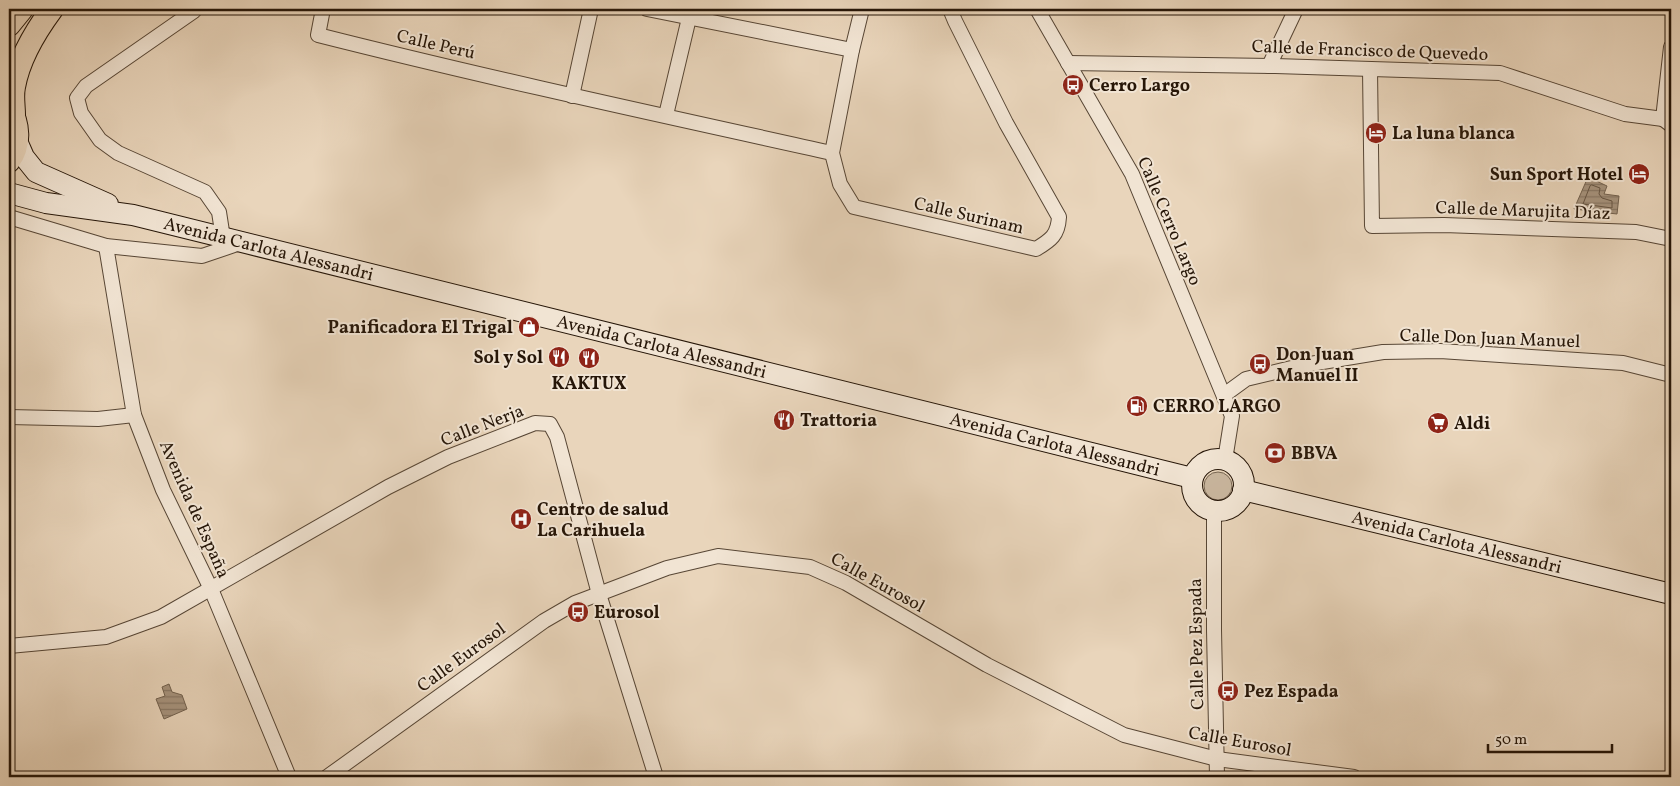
<svg xmlns="http://www.w3.org/2000/svg" width="1680" height="786" viewBox="0 0 1680 786" font-family="Vollkorn,serif">
	<style>
		.grass { fill: #c8b59d; stroke: #776652 }
		.water { fill: url(#water-rules); stroke: #73624f }
		.lines { fill: none; stroke-linecap: round; stroke-linejoin: round }
		.shore { stroke: #665543; stroke-width: 1 }
		.street-casing { stroke: #574635; stroke-width: 16 }
		.secondary-casing { stroke: #261608; stroke-width: 22 }
		.primary-casing { stroke: #261608; stroke-width: 24 }
		.street { stroke: #f1e4d3; stroke-width: 14 }
		.secondary { stroke: #f1e4d3; stroke-width: 20 }
		.primary { stroke: #e9d5bb; stroke-width: 22 }
		.labels { text-anchor: middle; stroke-width: 4; stroke-linejoin: round; paint-order: stroke }
		.street-label { font-size: 18px; fill: #261608; stroke: #f1e4d3 }
		.poi-label { font-size: 18px; font-weight: bold; fill: #261608; stroke: #f1e4d3; text-anchor: start }
	</style>
	<defs>
		<pattern id="water-rules" width="6" height="5" patternUnits="userSpaceOnUse" patternTransform="scale(1.25)"><rect width="6" height="5" fill="#a7947e"/><path d="M0 2.5h6" fill="none" stroke="#887865"/></pattern>
	</defs>
	<rect width="100%" height="100%" fill="#e9d5bb"/>
	<filter id="stains"><feTurbulence type="fractalNoise" baseFrequency=".004" numOctaves="4"/><feColorMatrix values="0 0 0 0 .2 0 0 0 0 .09 0 0 0 0 .02 0 0 0 .5 -.17"/></filter>
	<radialGradient id="worn" r=".72"><stop offset=".6" stop-color="#630" stop-opacity="0"/><stop offset="1" stop-color="#630" stop-opacity=".3"/></radialGradient>
	<circle class="grass" cx="1218" cy="486" r="14"/>
	<g class="water">
		<path d="M1588 177 1607 186 1604 194 1619 196 1617 214 1574 209Z"/>
		<path d="M169 684 172 692 182 695 187 709 164 719 156 699 165 696 162 687Z"/>
	</g>
	<g class="lines">
		<path class="shore" d="M1592 185 1600 188 1599 194 1602 198 1612 201V208L1583 204 1590 186Z"/>
		<g class="street-casing">
			<g id="street">
				<path d="M323 9 318 35C488 78 660 115 832 153"/>
				<path d="M647 9 852 50"/>
				<path d="M862 9 852 50 832 153 840 184 854 207 1036 249C1051 240 1058 235 1059 217L1006 123 955 21 950 9"/>
				<path d="M1037 9 1132 174 1232 416 1225 460"/>
				<path d="M194 11 86 86 77 98 81 113 100 140 118 153 205 192 219 212 223 238"/>
				<path d="M1671 47 1663 119 1671 125"/>
				<path d="M1068 63 1275 66 1500 73 1625 114 1663 119"/>
				<path d="M1269 66 1296 9"/>
				<path d="M1370 69 1372 226 1444 225 1636 232 1671 239"/>
				<path d="M572 96 591 9"/>
				<path d="M666 115 689 18"/>
				<path d="M9 217 106 246 202 256 243 242"/>
				<path d="M106 246 134 415 163 490 211 589 289 777"/>
				<path d="M1224 395 1246 379 1304 365 1383 352 1440 351 1623 363 1671 375"/>
				<path d="M9 417 98 419 134 415"/>
				<path d="M1214 511V630L1217 777"/>
				<path d="M9 646 106 637 161 617 388 487 448 457 535 423 550 424 557 437 599 594 656 777"/>
				<path d="M327 777 544 621 575 603 667 568 718 556 810 567 846 583 987 665 1124 735 1217 759 1354 777"/>
			</g>
		</g>
		<g class="secondary-casing">
			<g id="secondary">
				<path d="M17 141 24 157 36 172 108 204"/>
				<path id="s1" d="M9 193 46 203 133 215 1192 478"/>
				<circle cx="1218" cy="485" r="26"/>
				<path id="s2" d="M1243 490 1671 594"/>
			</g>
		</g>
		<g class="primary-casing">
			<g id="primary">
				<path d="M9 25 22 9"/>
				<path d="M9 107C19 123 21 145 9 161"/>
				<path d="M14 115C14 106 12 96 14 87 19 58 35 32 52 9"/>
			</g>
		</g>
		<use href="#street" class="street"/>
		<use href="#secondary" class="secondary"/>
		<use href="#primary" class="primary"/>
	</g>
	<defs>
		<g id="bus-disc" transform="scale(1.125)"><circle r="9.5" fill="#8f2418" stroke="#f1e4d3"/><path d="M-5-6H5V4H4V6H2V4H-2V6H-4V4H-5ZM-3.5-4V0h7V-4ZM-3.5 1.2v1.5H-2V1.2ZM2 1.2v1.5H3.5V1.2Z" fill="#fff"/></g>
		<g id="hotel-disc" transform="scale(1.125)"><circle r="9.5" fill="#8f2418" stroke="#f1e4d3"/><path d="M-6-4.5h1.5V1H6V5H4.5V3h-9V5H-6ZM-4 0a1.8 1.8 0 1 1 3.6 0ZM.5 0V-2.5h3Q6-2.5 6 0Z" fill="#fff"/></g>
		<g id="shop-disc" transform="scale(1.125)"><circle r="9.5" fill="#8f2418" stroke="#f1e4d3"/><path d="M-5-2.5h2.3a2.7 3.5 0 0 1 5.4 0H5L5.5 6h-11ZM-1.5-2.5h3a1.5 2.3 0 0 0-3 0Z" fill="#fff"/></g>
		<g id="restaurant-disc" transform="scale(1.125)"><circle r="9.5" fill="#8f2418" stroke="#f1e4d3"/><path d="M-5-6h1v4h1v-4h1v4h1v-4h1v5L-1.5 .5V6h-2V.5L-5-1ZM5-6V6H3V1.5H1.5Q1.5-4 5-6Z" fill="#fff"/></g>
		<g id="fuel-disc" transform="scale(1.125)"><circle r="9.5" fill="#8f2418" stroke="#f1e4d3"/><path d="M-5.5-6h7V0h2V4h1.3V-2.5L3-4.5l.8-.8L6-3V5H2.5V1h-1V6h-7ZM-4.2-4.7v3.2H.2V-4.7Z" fill="#fff"/></g>
		<g id="supermarket-disc" transform="scale(1.125)"><circle r="9.5" fill="#8f2418" stroke="#f1e4d3"/><path d="M-6-5.5h2.5l.6 2H6L4.5 2H-2.5L-4.4-4H-6ZM-1.5 3.2a1.3 1.3 0 1 0 .1 0ZM3 3.2a1.3 1.3 0 1 0 .1 0Z" fill="#fff"/></g>
		<g id="bank-disc" transform="scale(1.125)"><circle r="9.5" fill="#8f2418" stroke="#f1e4d3"/><path d="M-6-4H6V4H-6ZM0-2.3a2.3 2.3 0 1 0 0 4.6a2.3 2.3 0 1 0 0-4.6Z" fill="#fff"/></g>
		<g id="hospital-disc" transform="scale(1.125)"><circle r="9.5" fill="#8f2418" stroke="#f1e4d3"/><path d="M-5-5h3v3.5h4V-5h3V5h-3V1.5h-4V5h-3Z" fill="#fff"/></g>
	</defs>
	<g fill-rule="evenodd">
		<use href="#bus-disc" x="1073" y="85"/>
		<use href="#hotel-disc" x="1376" y="133"/>
		<use href="#hotel-disc" x="1639" y="174"/>
		<use href="#shop-disc" x="529" y="327"/>
		<use href="#restaurant-disc" x="559" y="357"/>
		<use href="#restaurant-disc" x="589" y="358"/>
		<use href="#bus-disc" x="1260" y="364"/>
		<use href="#fuel-disc" x="1137" y="406"/>
		<use href="#restaurant-disc" x="784" y="420"/>
		<use href="#supermarket-disc" x="1438" y="423"/>
		<use href="#bank-disc" x="1275" y="453"/>
		<use href="#hospital-disc" x="521" y="519"/>
		<use href="#bus-disc" x="578" y="612"/>
		<use href="#bus-disc" x="1228" y="691"/>
	</g>
	<g class="labels">
		<g class="street-label">
			<text transform="translate(436 44) rotate(13)" y="6">Calle Perú</text>
			<text transform="translate(1370 50) rotate(2)" y="6">Calle de Francisco de Quevedo</text>
			<text transform="translate(1523 210) rotate(2)" y="6">Calle de Marujita Díaz</text>
			<text transform="translate(969 215) rotate(13)" y="6">Calle Surinam</text>
			<text transform="translate(1170 221) rotate(67)" y="6">Calle Cerro Largo</text>
			<text dy="6" stroke="none"><textPath href="#s1" startOffset="266">Avenida Carlota Alessandri</textPath></text>
			<text transform="translate(1490 338) rotate(2)" y="6">Calle Don Juan Manuel</text>
			<text dy="6" stroke="none"><textPath href="#s1" startOffset="671">Avenida Carlota Alessandri</textPath></text>
			<text transform="translate(482 425) rotate(-21)" y="6">Calle Nerja</text>
			<text dy="6" stroke="none"><textPath href="#s1" startOffset="1076">Avenida Carlota Alessandri</textPath></text>
			<text transform="translate(195 509) rotate(66)" y="6">Avenida de España</text>
			<text dy="6" stroke="none"><textPath href="#s2" startOffset="220">Avenida Carlota Alessandri</textPath></text>
			<text transform="translate(878 582) rotate(29)" y="6">Calle Eurosol</text>
			<text transform="translate(1196 644) rotate(-91)" y="6">Calle Pez Espada</text>
			<text transform="translate(461 657) rotate(-36)" y="6">Calle Eurosol</text>
			<text transform="translate(1240 741) rotate(10)" y="6">Calle Eurosol</text>
		</g>
		<g class="poi-label">
			<text x="1089" y="91">Cerro Largo</text>
			<text x="1392" y="139">La luna blanca</text>
			<text x="1623" y="180" text-anchor="end">Sun Sport Hotel</text>
			<text x="513" y="333" text-anchor="end">Panificadora El Trigal</text>
			<text x="1276" y="360">Don Juan<tspan x="1276" dy="21">Manuel II</tspan></text>
			<text x="543" y="363" text-anchor="end">Sol y Sol</text>
			<text x="589" y="389" text-anchor="middle">KAKTUX</text>
			<text x="1153" y="412">CERRO LARGO</text>
			<text x="800" y="426">Trattoria</text>
			<text x="1454" y="429">Aldi</text>
			<text x="1291" y="459">BBVA</text>
			<text x="537" y="515">Centro de salud<tspan x="537" dy="21">La Carihuela</tspan></text>
			<text x="594" y="618">Eurosol</text>
			<text x="1244" y="697">Pez Espada</text>
		</g>
	</g>
	<rect width="1680" height="786" fill="none" stroke="#e9d5bb" stroke-width="30"/>
	<rect x="10" y="10" width="1660" height="766" fill="none" stroke="#261608" stroke-width="2.5"/>
	<rect x="15" y="15" width="1650" height="756" fill="none" stroke="#261608"/>
	<path d="M1488 744v8h124v-8" fill="none" stroke="#261608" stroke-width="2.5"/>
	<text x="1495" y="744" font-size="15" fill="#261608" stroke="#f1e4d3" stroke-width="4" paint-order="stroke">50 m</text>
	<rect width="100%" height="100%" filter="url(#stains)"/>
	<rect width="100%" height="100%" fill="url(#worn)"/>
</svg>
